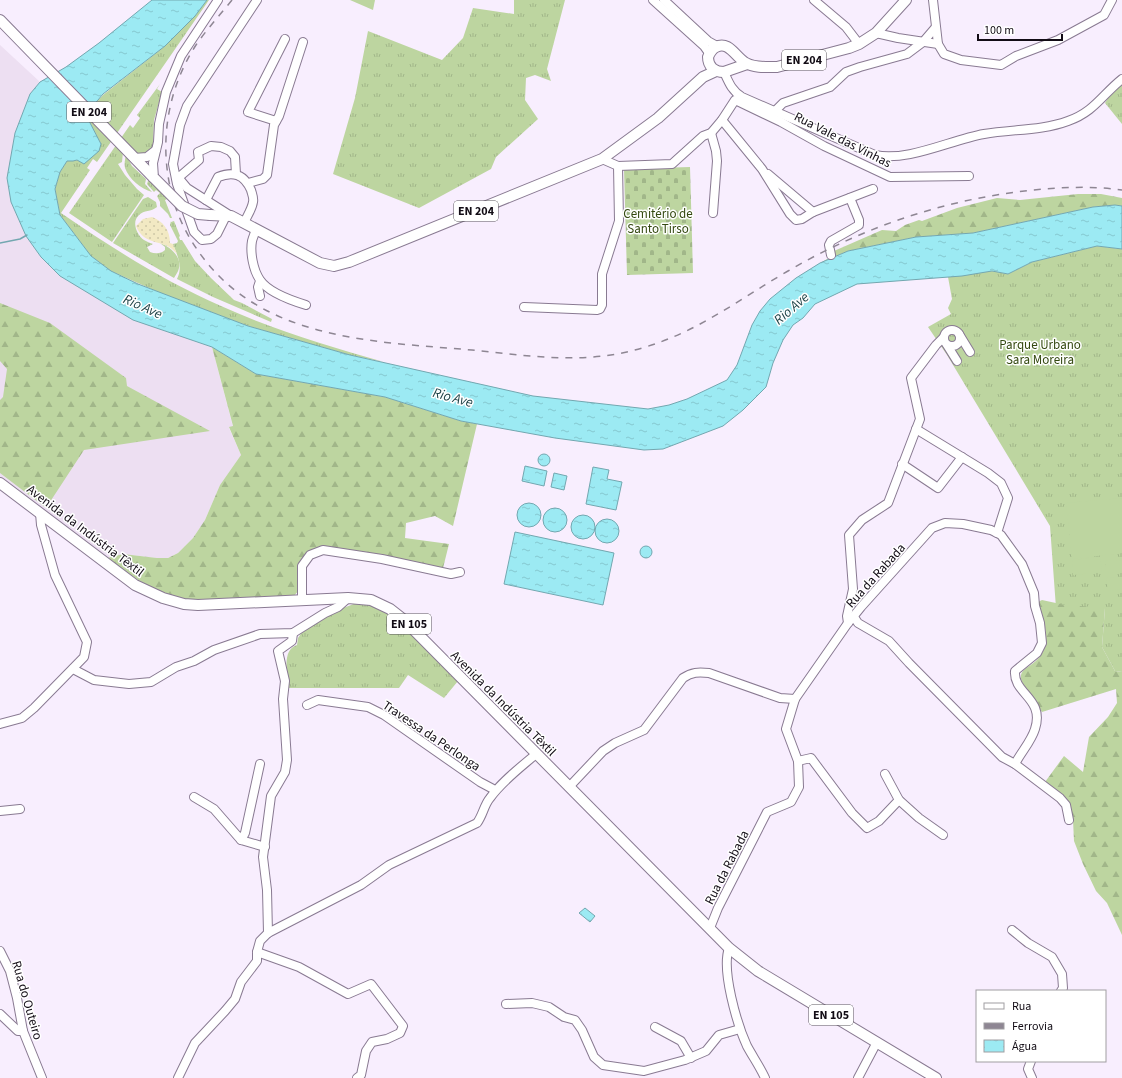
<svg xmlns="http://www.w3.org/2000/svg" width="1122" height="1078" viewBox="0 0 1122 1078" font-family="'Source Sans 3',sans-serif">
	<style>
		.education { fill: #eddff2 }
		.grass { fill: url(#grass-tufts) }
		.forest { fill: url(#forest-firs) }
		.sand { fill: url(#sand-dots) }
		.cemetery { fill: url(#cemetery-stones) }
		.garden { fill: #bdd5a0 }
		.water { fill: url(#water-ripples); stroke: #73a7b0 }
		.lines { fill: none; stroke-linecap: round; stroke-linejoin: round }
		.stream { stroke: #73a7b0; stroke-width: 1.5 }
		.minor-casing { stroke: #897a92; stroke-width: 10 }
		.major-casing { stroke: #897a92; stroke-width: 12 }
		.minor { stroke: #fff; stroke-width: 8 }
		.major { stroke: #fff; stroke-width: 10 }
		.rail { stroke: #8e8693; stroke-width: 1.5; stroke-dasharray: 7 7; stroke-linecap: butt }
		.major-bridge-casing { stroke: #897a92; stroke-width: 12; stroke-linecap: butt }
		.major-bridge { stroke: #fff; stroke-width: 10 }
		.labels { text-anchor: middle; stroke-width: 3; stroke-linejoin: round; paint-order: stroke }
		.shield { fill: #fff; stroke: #59555b; stroke-width: 1 }
		.shield-label { font-size: 12px; font-weight: bold; fill: #120c15 }
		.street-label { font-size: 13px; fill: #120c15; stroke: #fff }
		.park-label { font-size: 13px; fill: #344910; stroke: #fff }
		.water-label { font-size: 14px; font-style: italic; fill: #1f4448; stroke: #fff }
	</style>
	<defs>
		<pattern id="grass-tufts" width="24" height="20" patternUnits="userSpaceOnUse"><rect width="24" height="20" fill="#bdd5a0"/><path d="M3 7l-1-3M5 7V3M7 7l1-3M15 17l-1-3M17 17v-4M19 17l1-3" fill="none" stroke="#a1b689"/></pattern>
		<pattern id="forest-firs" width="22" height="20" patternUnits="userSpaceOnUse"><rect width="22" height="20" fill="#bdd5a0"/><path d="M5 1l3.5 6h-7zM16 11l3.5 6h-7z" fill="#a1b689"/></pattern>
		<pattern id="sand-dots" width="8" height="8" patternUnits="userSpaceOnUse"><rect width="8" height="8" fill="#f2e9c3"/><path d="M2 2h.1M6 6h.1" fill="none" stroke="#cec7a7" stroke-width="1.8" stroke-linecap="round"/></pattern>
		<pattern id="cemetery-stones" width="16" height="16" patternUnits="userSpaceOnUse"><rect width="16" height="16" fill="#bdd5a0"/><path d="M2 7V4a2 2 0 0 1 4 0v3zM10 15v-3a2 2 0 0 1 4 0v3z" fill="#a1b689"/></pattern>
		<pattern id="water-ripples" width="26" height="14" patternUnits="userSpaceOnUse"><rect width="26" height="14" fill="#9ceaf3"/><path d="M2 4q2-2 4 0t4 0M15 11q2-2 4 0t4 0" fill="none" stroke="#85c8cf"/></pattern>
	</defs>
	<rect width="100%" height="100%" fill="#f8eefe"/>
	<path class="education" d="M0 45 40 82 30 94 7 178 133 320 212 347 233 427 229 428 241 455 220 485 205 520 193 538 178 553 168 558H157L123 554 107 558 0 477Z"/>
	<g class="grass">
		<path d="M207 0H209L97 162 93 159 87 168 90 170 61 213C112 248 164 281 221 306 274 330 328 346 384 362L350 355 248 326 158 292 111 271 91 256 60 215 55 189 60 172 67 161 79 160 84 164 101 144 88 119 93 106 103 95 165 46 195 16Z"/>
		<path d="M514 0H565L547 69 551 81 535 75 526 78 525 100 538 119 496 157 491 169 419 208 333 174 355 98 368 31 442 60 463 38 473 8 514 14Z"/>
		<path d="M1122 83V124L1105 103 1112 92Z"/>
		<path d="M160 84 157 89 162 92 154 120 153 146C148 158 133 153 123 152L122 162 118 164 125 175 137 189 144 195 112 242 69 213 130 125 133 128 140 118 137 115Z"/>
		<path d="M126 155 132 166 146 179 145 184 152 192C141 189 129 179 125 168 124 164 125 159 126 155Z"/>
		<path d="M150 180 169 198 165 200 172 218H170L168 214 160 206V202L157 196 160 193 156 190 154 192 147 184 148 181Z"/>
		<path d="M148 197 156 202 157 207C151 212 144 210 139 215 131 222 137 235 144 240 147 242 151 243 153 244L147 247 150 252C155 254 161 254 165 250V247L160 243C171 247 185 259 177 273 176 275 175 276 174 278L113 243 143 199Z"/>
		<path d="M171 222 174 221 180 236 179 237 180 240H182L195 261 211 278 234 300 242 303 272 319 271 322 213 297 177 279C183 267 178 257 173 244L177 243 178 241 170 225 171 221Z"/>
		<path d="M1097 246 1122 249V672L1115 671 1102 647 1105 608H1056L1050 526 947 355 928 327 951 314 948 308 952 299 948 277 992 271 1008 274 1032 262Z"/>
		<path d="M359 602 371 605 386 612 398 620 458 681 444 698 408 675 399 688H288C288 675 281 650 297 645L298 638 302 632 338 610Z"/>
	</g>
	<g class="forest">
		<path d="M1078 194H1101L1122 198V206L1115 205 1093 207 973 233 916 237 848 251 820 263 829 258 834 251 882 230 896 231 905 225 919 220 922 221 957 208 997 198 1020 200Z"/>
		<path d="M0 303 50 323 126 378 127 386 210 431 84 450 46 508 0 473V400L3 397 7 369 0 361Z"/>
		<path d="M212 347 256 374 385 397 461 421 477 424 453 526 435 516 406 523 405 538 449 544 443 568 326 547 310 553 299 590 294 596 194 601 171 596 148 587 107 558 123 554 157 558H168L178 553 193 538 205 520 220 485 241 455 229 427 233 426Z"/>
		<path d="M1042 600 1065 605 1105 608 1102 647 1115 671 1122 672V935L1107 903 1096 891 1083 864 1074 841 1073 820 1069 806 1045 782 1064 756 1083 772 1089 737 1108 717 1117 703 1116 689 1042 712C1037 704 1019 684 1021 675 1022 670 1028 667 1032 664 1054 649 1045 624 1038 602Z"/>
	</g>
	<path class="sand" d="M152 217C163 221 170 230 170 243L173 244 177 254C164 237 145 248 136 226L143 219Z"/>
	<path class="cemetery" d="M690 167 693 273 627 275 624 169Z"/>
	<g class="garden">
		<path d="M350 0H375L373 10Z"/>
		<path d="M1122 498V553L1072 559 1066 503Z"/>
		<path d="M1100 557 1102 572 1073 575 1072 560Z"/>
		<path d="M1122 560V571L1106 573 1105 561Z"/>
		<path d="M1122 577V589L1108 591 1106 578Z"/>
	</g>
	<g class="water">
		<path d="M152 0H207L195 16 165 46 103 94 93 106 88 119 101 144 99 151 84 164 77 160 73 161H67L60 172 55 189 60 215 91 256 111 271 138 284 248 326 350 355 533 396 648 409 669 405 687 399 727 380 737 365 752 325 760 311 770 299 796 278 820 263 848 251 916 237 973 233 1093 207 1115 205 1122 206V249L1097 246 1032 262 1008 274 992 271 962 276 857 284 815 304 803 318 793 325 783 340 773 363 766 387 743 410 723 426 663 449 644 450 555 438 461 421 385 397 256 374 212 347 133 320 60 276 41 257 26 236 11 202 7 178 15 133 30 94 40 82 66 67 99 43Z"/>
		<circle cx="544" cy="460" r="6"/>
		<path d="M525 466 547 471 544 486 522 481Z"/>
		<path d="M593 467 609 470 607 479 622 482 616 510 586 504Z"/>
		<path d="M554 473 567 476 564 490 551 487Z"/>
		<circle cx="529" cy="515" r="12"/>
		<circle cx="555" cy="520" r="12"/>
		<circle cx="583" cy="527" r="12"/>
		<circle cx="607" cy="531" r="12"/>
		<path d="M515 532 614 553 603 605 504 584Z"/>
		<circle cx="646" cy="552" r="6"/>
		<path d="M585 908 595 916 590 922 579 913Z"/>
	</g>
	<g class="lines">
		<path class="stream" d="M0 243 20 239 27 235"/>
		<g class="minor-casing">
			<g id="minor">
				<path d="M653 0 704 46 709 53"/>
				<path d="M664 0 708 41 717 46"/>
				<path d="M814 0 846 27 859 44"/>
				<path d="M933 0 938 44"/>
				<path d="M876 33 898 38 938 44 944 54 961 60 1001 65 1016 56 1058 40 1104 15 1112 0"/>
				<path d="M724 72C729 83 732 91 742 97L875 155C908 162 950 140 984 134 1012 129 1041 131 1068 121 1094 112 1102 95 1122 79"/>
				<path d="M775 111 783 103 830 87 846 72 860 67 907 54 923 42 935 28"/>
				<path d="M722 120 762 169 790 214 796 220 802 219 813 212 873 189"/>
				<path d="M276 121 248 112 285 39"/>
				<path d="M711 133 716 151 717 161 713 213"/>
				<path d="M134 158 147 157 156 150"/>
				<path d="M602 159 618 166 672 164 703 136 711 133 722 120 735 100 781 122 824 146 890 177 969 176"/>
				<path d="M768 174 813 212"/>
				<path d="M177 176 187 188 231 216"/>
				<path d="M154 178 153 163 158 142 159 124 166 92 181 56 218 0"/>
				<path d="M178 178 199 160 198 152 211 146 221 147 230 151 235 157 236 174"/>
				<path d="M248 183 263 179 267 175 274 125 279 116 303 42"/>
				<path d="M206 200 218 177C233 171 244 174 251 190 252 194 254 198 253 202 252 209 247 216 244 223"/>
				<path d="M226 216 217 234 211 239 202 240 194 232 177 184 173 164 180 125 187 106 257 0"/>
				<path d="M256 229C255 233 253 237 252 241 250 252 253 270 260 280 268 292 293 301 306 305"/>
				<path d="M831 255 829 245 831 241 859 225V220L850 198"/>
				<path d="M260 296 258 287 260 281"/>
				<path d="M524 307 597 310 600 309 602 305V274L619 221 618 166"/>
				<circle cx="952" cy="338" r="8"/>
				<path d="M959 334 970 352"/>
				<path d="M947 345 957 361"/>
				<path d="M916 429 988 473 1001 483 1008 498 997 533"/>
				<path d="M902 464 938 488 962 457"/>
				<path d="M302 599V566L310 555 323 550 382 559 451 574 460 572"/>
				<path d="M854 617 858 623 889 641 909 663 1002 757 1015 764 1060 798 1066 805 1069 820"/>
				<path d="M848 623 847 616 853 589 849 535 862 520 888 503 920 419 911 378 936 345 943 338"/>
				<path d="M73 669 94 680 129 684 151 682 176 667 194 661 214 650 260 634 293 633 325 613 338 607 348 598"/>
				<path d="M307 705 318 700 368 707 384 715 480 782 495 790"/>
				<path d="M0 724 22 718 34 708 84 657 87 642 55 575 41 525 40 513"/>
				<path d="M798 761 811 758 852 813 867 828 879 821 899 800"/>
				<path d="M885 774 899 800 919 818 943 835"/>
				<path d="M569 787 603 751 615 743 644 730 683 678C692 672 698 672 709 673L780 698 795 699"/>
				<path d="M194 797 214 809 241 840 265 847"/>
				<path d="M0 811 20 809"/>
				<path d="M241 840 245 833 260 764"/>
				<path d="M710 928 718 908 767 812 791 802 799 787 798 761 786 729 795 699 848 623 861 607 932 528 945 523 963 524 991 530 1001 535 1022 564 1034 593 1035 606 1040 623 1042 643 1037 653 1015 671C1013 694 1045 698 1035 729 1031 742 1021 752 1015 764"/>
				<path d="M1012 930 1028 943 1052 957 1062 974 1063 988 1061 991"/>
				<path d="M268 933 267 890 263 857 271 796 285 772 287 760 283 699 285 681 278 651 292 641 293 633"/>
				<path d="M729 948C721 970 737 1024 747 1046 753 1057 760 1067 765 1078"/>
				<path d="M0 951 10 971 17 998 23 1031 42 1078"/>
				<path d="M257 952 299 967 348 994 371 984 403 1026 400 1033 387 1039 372 1042 366 1051 361 1075 357 1078"/>
				<path d="M506 1004 532 1003 549 1007 564 1017 575 1020 582 1030 594 1057 603 1065 644 1071 685 1060 706 1051 719 1035 740 1029"/>
				<path d="M0 1014 18 1031H23"/>
				<path d="M655 1027 681 1041 691 1058"/>
				<path d="M1031 1061 1028 1069 1032 1078"/>
				<path d="M178 1078 195 1043 225 1011 235 999 241 982 257 961V952L260 941 268 933 361 885 389 865 477 823C483 815 484 805 490 798 502 781 521 767 536 754"/>
				<path d="M858 1078 877 1042"/>
			</g>
		</g>
		<g class="major-casing">
			<g id="major">
				<path d="M0 20 154 178"/>
				<path d="M747 64 724 72C714 72 708 66 708 57 710 52 712 49 716 47 729 40 736 58 746 63 754 68 768 67 777 67L849 48 859 44 876 33 906 0"/>
				<path d="M210 215 231 216 320 263 334 266 349 262 602 159 658 118 703 77 716 71"/>
				<path d="M0 483 135 585 163 598 184 604 198 605 348 598 371 600 390 609 404 620 729 948 758 971 936 1078"/>
			</g>
		</g>
		<use href="#minor" class="minor"/>
		<use href="#major" class="major"/>
		<path class="rail" d="M232 0C220 15 207 29 196 45 168 88 159 141 171 191 177 218 190 242 208 264 272 341 380 342 472 350 528 356 587 365 642 348 698 332 738 300 788 271 863 227 946 199 1033 190 1063 187 1093 186 1122 190"/>
		<g class="major-bridge-casing">
			<path id="major-bridge" d="M154 178 182 206 198 214 210 215"/>
		</g>
		<use href="#major-bridge" class="major-bridge"/>
	</g>
	<g class="labels">
		<g class="shield">
			<rect x="782" y="50" width="44" height="20" rx="3"/>
			<rect x="67" y="102" width="44" height="20" rx="3"/>
			<rect x="454" y="201" width="44" height="20" rx="3"/>
			<rect x="387" y="614" width="44" height="20" rx="3"/>
			<rect x="809" y="1005" width="44" height="20" rx="3"/>
		</g>
		<g class="shield-label">
			<text x="804" y="64">EN 204</text>
			<text x="89" y="116">EN 204</text>
			<text x="476" y="215">EN 204</text>
			<text x="409" y="628">EN 105</text>
			<text x="831" y="1019">EN 105</text>
		</g>
		<g class="street-label">
			<text transform="translate(843 139) rotate(27)" y="5">Rua Vale das Vinhas</text>
			<text transform="translate(86 530) rotate(37)" y="5">Avenida da Indústria Têxtil</text>
			<text transform="translate(875 575) rotate(-48)" y="5">Rua da Rabada</text>
			<text transform="translate(504 703) rotate(45)" y="5">Avenida da Indústria Têxtil</text>
			<text transform="translate(432 735) rotate(34)" y="5">Travessa da Perlonga</text>
			<text transform="translate(726 867) rotate(-63)" y="5">Rua da Rabada</text>
			<text transform="translate(28 1000) rotate(74)" y="5">Rua do Outeiro</text>
		</g>
		<g class="park-label">
			<text x="658" y="218">Cemitério de<tspan x="658" dy="15">Santo Tirso</tspan></text>
			<text x="1040" y="349">Parque Urbano<tspan x="1040" dy="15">Sara Moreira</tspan></text>
		</g>
		<g class="water-label">
			<text transform="translate(143 306) rotate(24)" y="5">Rio Ave</text>
			<text transform="translate(791 308) rotate(-41)" y="5">Rio Ave</text>
			<text transform="translate(453 397) rotate(15)" y="5">Rio Ave</text>
		</g>
	</g>
	<rect x="976" y="990" width="130" height="72" fill="#ffffff" stroke="#a09ea1"/>
	<rect x="984" y="1003" width="20" height="6" fill="#ffffff" stroke="#a09ea1"/>
	<text x="1012" y="1010" font-size="12" fill="#120c15">Rua</text>
	<rect x="984" y="1023" width="20" height="6" fill="#8e8693" stroke="#a09ea1"/>
	<text x="1012" y="1030" font-size="12" fill="#120c15">Ferrovia</text>
	<rect x="984" y="1040" width="20" height="12" fill="url(#water-ripples)" stroke="#a09ea1"/>
	<text x="1012" y="1050" font-size="12" fill="#120c15">Água</text>
	<path d="M978 34v6h84v-6" fill="none" stroke="#120c15" stroke-width="2"/>
	<text x="984" y="34" font-size="12" fill="#120c15" stroke="#ffffff" stroke-width="3" paint-order="stroke">100 m</text>
</svg>
